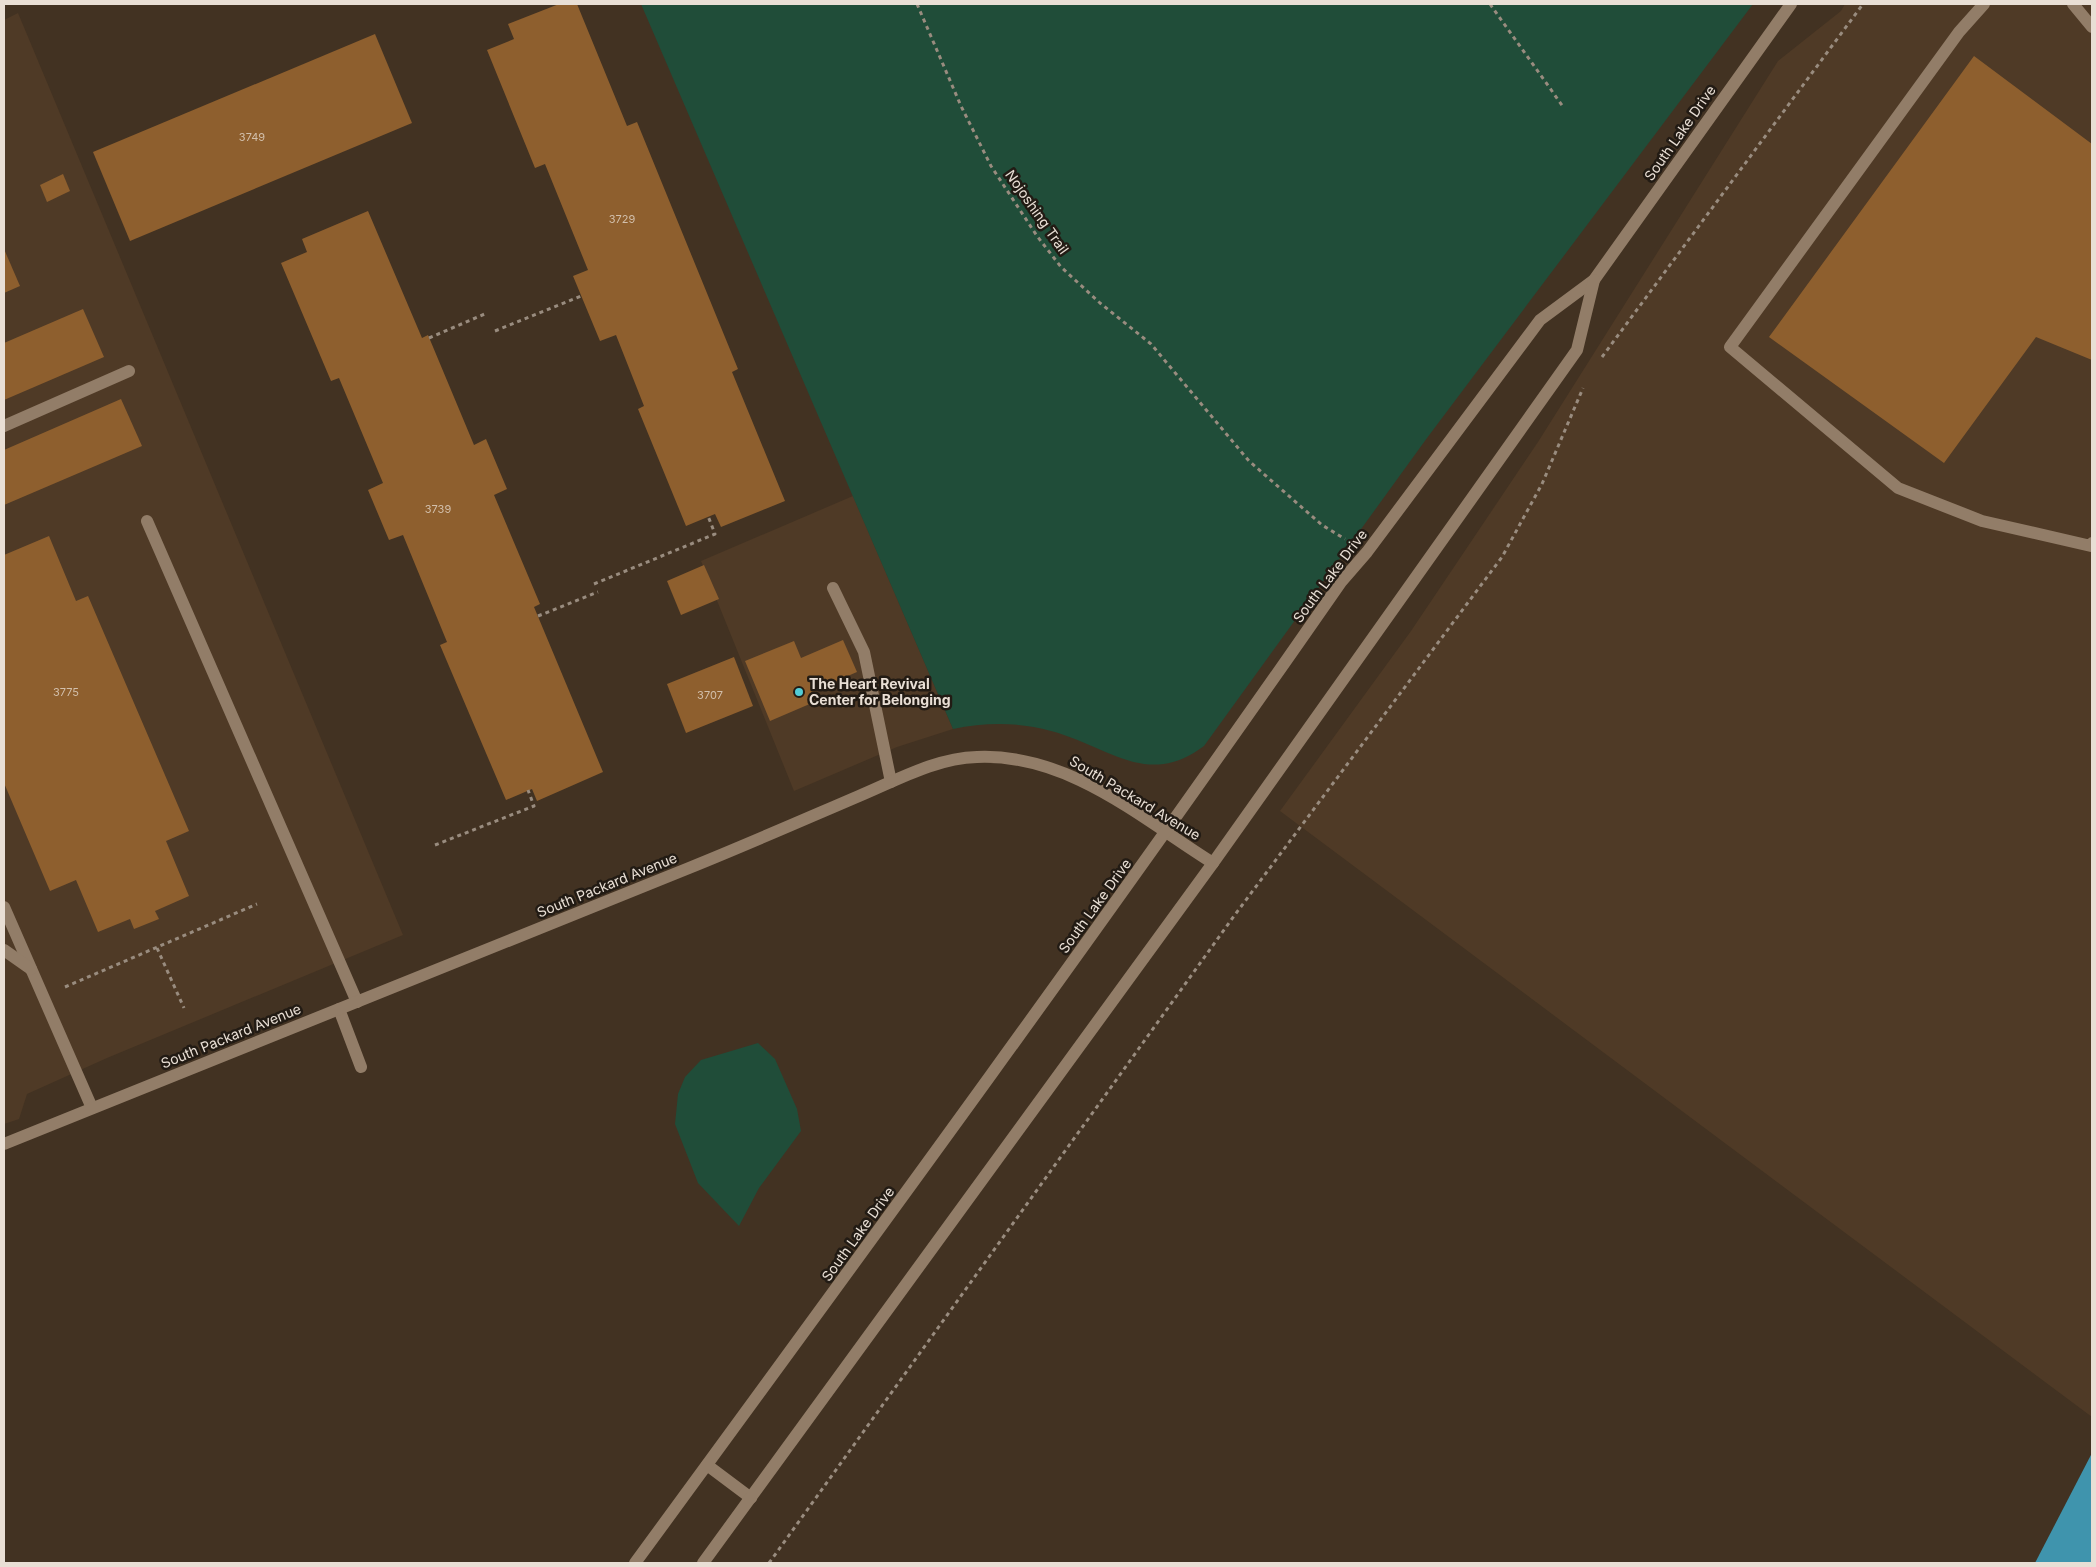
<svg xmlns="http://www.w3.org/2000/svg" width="2096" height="1567" viewBox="0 0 2096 1567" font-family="Inter,sans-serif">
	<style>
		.built { fill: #4f3a26 }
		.green { fill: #204d39 }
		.water { fill: #3f94ad }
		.building { fill: #8e5f2e }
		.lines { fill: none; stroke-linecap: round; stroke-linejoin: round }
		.path { stroke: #998c7f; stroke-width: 3; stroke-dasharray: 4 4; stroke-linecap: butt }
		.minor { stroke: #927d68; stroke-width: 12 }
		.poi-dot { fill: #52ccd6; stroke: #221b14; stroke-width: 2 }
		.labels { text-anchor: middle; stroke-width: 5; stroke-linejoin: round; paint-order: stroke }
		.number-label { font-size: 11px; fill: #d2bfab }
		.street-label { font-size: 14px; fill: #e9dfd5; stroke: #221b14 }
		.poi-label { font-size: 14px; font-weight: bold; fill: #e9dfd5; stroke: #221b14; text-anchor: start }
	</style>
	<rect width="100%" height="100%" fill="#423222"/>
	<g class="built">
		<path d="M1845 4H2092V1417L1280 811 1411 631 1538 442 1778 61 1841 11Z"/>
		<path d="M18 13 403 935 107 1058 27 1094 19 1119 4 1124V20Z"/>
		<path d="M853 496 953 729 897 747 794 791 701 561Z"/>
	</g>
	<g class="green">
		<path d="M641 4H1753L1427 438 1204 746C1147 789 1108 746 1051 731 1019 722 986 722 953 729Z"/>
		<path d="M758 1043 775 1059 797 1109 801 1131 759 1188 739 1226 698 1183 675 1124 678 1094 685 1077 701 1060Z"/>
	</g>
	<path class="water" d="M2092 1453V1563H2035Z"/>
	<g class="building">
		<path d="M559 4H577L627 126 637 122 738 369 732 372 785 501 721 527 715 514 686 526 638 409 644 406 616 335 600 341 573 276 588 270 545 164 535 168 487 50 514 39 508 24Z"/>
		<path d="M375 34 412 123 130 241 93 152Z"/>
		<path d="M1974 56 2092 144V360L2036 337 1944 463 1769 337Z"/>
		<path d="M63 174 70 191 47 202 40 185Z"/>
		<path d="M368 211 422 338 428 335 474 445 486 439 507 489 494 495 540 604 534 607 603 772 537 801 532 789 506 800 440 645 447 642 403 535 389 540 368 490 383 483 339 378 331 381 281 263 307 252 302 239Z"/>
		<path d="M4 249 20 286 4 293Z"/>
		<path d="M83 309 104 357 4 400V343Z"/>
		<path d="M121 399 142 446 4 505V450Z"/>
		<path d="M49 536 76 601 88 596 189 831 166 841 189 896 155 911 159 919 134 929 130 919 98 932 76 880 50 891 4 783V555Z"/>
		<path d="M704 565 719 599 681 615 667 581Z"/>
		<path d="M843 640 857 672 815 690 819 700 770 721 745 661 794 641 801 658Z"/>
		<path d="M734 657 753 706 686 733 667 684Z"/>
	</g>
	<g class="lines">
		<g class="path">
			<path d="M917 4 961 106 991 166 1037 236 1061 267 1100 303 1151 344 1249 461 1322 525 1345 539"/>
			<path d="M1490 4 1564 108"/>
			<path d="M495 331 581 296"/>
			<path d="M429 338 487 313"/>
			<path d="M1602 357 1863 4"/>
			<path d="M594 584 715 534 708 516"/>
			<path d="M538 616 598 592"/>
			<path d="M435 845 534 806 528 790"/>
			<path d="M157 948 184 1008"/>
			<path d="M65 987 257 904"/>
			<path d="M769 1563 1234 916 1502 557 1542 484 1583 388"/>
		</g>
		<g class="minor">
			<path d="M1984 4 1959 32 1730 347 1898 488 1982 521 2091 546 2092 543"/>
			<path d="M2073 4 2092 27"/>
			<path d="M4 426 129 371"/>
			<path d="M147 521 357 1002"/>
			<path d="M833 588 864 652 891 782"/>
			<path d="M4 907 92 1108"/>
			<path d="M4 950 31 969"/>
			<path d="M339 1009 361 1067"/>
			<path d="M4 1144C232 1052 461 962 689 868 746 845 803 820 859 796 897 780 936 758 977 757 1068 753 1141 818 1213 863"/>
			<path d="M707 1465 751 1498"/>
			<path d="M635 1563C873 1238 1111 913 1341 582L1367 552 1540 320 1594 280 1791 4"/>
			<path d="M703 1563 1213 863 1577 350 1594 280"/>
		</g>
	</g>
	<circle class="poi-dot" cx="799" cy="692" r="5"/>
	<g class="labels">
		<g class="number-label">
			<text x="252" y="141">3749</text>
			<text x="622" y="223">3729</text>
			<text x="438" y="513">3739</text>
			<text x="66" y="696">3775</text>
			<text x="710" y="699">3707</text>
		</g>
		<g class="street-label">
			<text transform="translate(1680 133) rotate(-55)" y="5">South Lake Drive</text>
			<text transform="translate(1037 212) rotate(55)" y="5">Nojoshing Trail</text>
			<text transform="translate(1330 576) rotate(-53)" y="5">South Lake Drive</text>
			<text transform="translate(1135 798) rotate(31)" y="5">South Packard Avenue</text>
			<text transform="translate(607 885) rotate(-22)" y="5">South Packard Avenue</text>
			<text transform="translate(1095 906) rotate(-54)" y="5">South Lake Drive</text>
			<text transform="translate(231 1036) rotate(-22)" y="5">South Packard Avenue</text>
			<text transform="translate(858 1234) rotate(-54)" y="5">South Lake Drive</text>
		</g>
		<g class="poi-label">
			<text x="809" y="689">The Heart Revival<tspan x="809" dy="16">Center for Belonging</tspan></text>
		</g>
	</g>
	<rect width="2096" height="1567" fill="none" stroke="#e9dfd5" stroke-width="10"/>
</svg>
